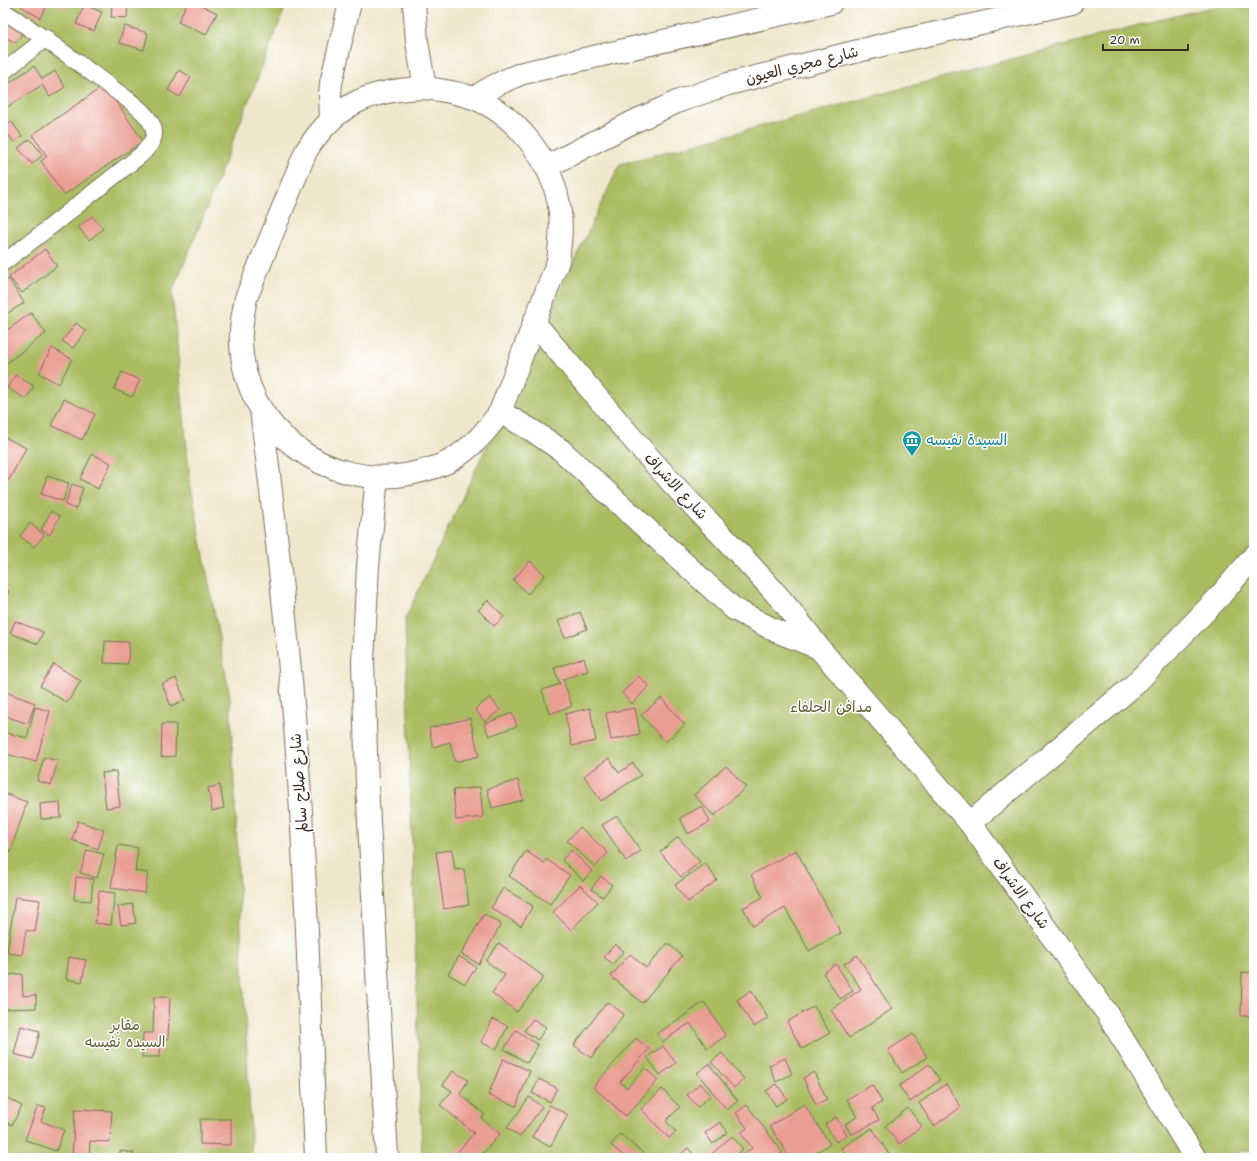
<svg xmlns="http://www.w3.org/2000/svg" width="1257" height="1161" viewBox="0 0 1257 1161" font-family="'Shantell Sans','Playpen Sans Arabic',sans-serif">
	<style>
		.green { fill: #a9bc60; stroke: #72733f }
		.building { fill: #ea9e93 }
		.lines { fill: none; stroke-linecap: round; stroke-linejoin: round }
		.lane-casing { stroke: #7a6c5b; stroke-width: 18 }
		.street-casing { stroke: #7a6c5b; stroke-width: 24 }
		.secondary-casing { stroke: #7a6c5b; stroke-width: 24 }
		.primary-casing { stroke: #7a6c5b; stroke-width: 24 }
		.lane { stroke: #fff; stroke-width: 16 }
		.street { stroke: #fff; stroke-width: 22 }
		.secondary { stroke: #fff; stroke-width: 22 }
		.primary { stroke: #fff; stroke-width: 22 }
		.labels { text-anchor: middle; stroke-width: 3; stroke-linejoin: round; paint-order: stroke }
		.street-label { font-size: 15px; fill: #3b2a1e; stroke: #fff }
		.culture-label { font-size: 15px; fill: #0d838f; stroke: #fff; text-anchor: start }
		.park-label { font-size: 15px; fill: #625d35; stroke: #fff }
	</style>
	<rect width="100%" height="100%" fill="#fff"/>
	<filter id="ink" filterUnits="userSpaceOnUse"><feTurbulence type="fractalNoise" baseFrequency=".025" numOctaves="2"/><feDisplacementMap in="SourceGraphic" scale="8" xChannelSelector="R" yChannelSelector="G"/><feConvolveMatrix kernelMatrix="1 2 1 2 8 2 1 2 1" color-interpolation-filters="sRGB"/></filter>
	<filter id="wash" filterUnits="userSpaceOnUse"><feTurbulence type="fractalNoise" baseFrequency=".012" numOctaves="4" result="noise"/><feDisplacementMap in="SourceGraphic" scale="16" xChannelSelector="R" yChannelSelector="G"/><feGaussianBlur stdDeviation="0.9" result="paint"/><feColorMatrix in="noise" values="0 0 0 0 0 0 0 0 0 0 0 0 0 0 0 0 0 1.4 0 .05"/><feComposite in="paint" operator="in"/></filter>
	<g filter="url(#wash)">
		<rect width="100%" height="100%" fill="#efe7cb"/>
		<g class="green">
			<path d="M3 3H287L196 235 172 292 190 481 230 697 252 1158H3Z"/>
			<path d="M1229 3H1254V1149L1213 1158H422L405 619 620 164 1154 21Z"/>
		</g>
		<g id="blocks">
			<g class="building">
				<path d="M23 3H49L40 18 21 6Z"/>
				<path d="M57 3H69L65 9Z"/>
				<path d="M90 3H103L101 8Z"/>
				<path d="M112 3H128L127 18 111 17Z"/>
				<path d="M187 3H197L217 13 206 35 178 22Z"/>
				<path d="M84 5 102 12 94 31 76 24Z"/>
				<path d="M3 21 23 32 16 43 3 36Z"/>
				<path d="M124 26 148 33 144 50 119 43Z"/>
				<path d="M34 66 42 79 55 71 65 87 50 97 42 85 4 109 3 108V87Z"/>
				<path d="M179 70 191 77 180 97 168 90Z"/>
				<path d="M105 85 143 141 64 195 41 161 47 156 32 135Z"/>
				<path d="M11 121 22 136 14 142 3 128Z"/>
				<path d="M30 139 43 155 32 164 18 148Z"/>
				<path d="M92 216 103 229 89 240 78 227Z"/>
				<path d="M45 249 57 266 22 293 9 277Z"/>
				<path d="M9 279 24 303 3 316V282Z"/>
				<path d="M31 313 46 333 3 366V333Z"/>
				<path d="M76 323 86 331 73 348 62 341Z"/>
				<path d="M52 348 72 359 59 384 39 373Z"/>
				<path d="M122 372 140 380 132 397 114 389Z"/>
				<path d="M15 375 34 386 26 399 7 388Z"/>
				<path d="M64 399 95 414 82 440 51 425Z"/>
				<path d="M3 436 26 448 9 480 3 477Z"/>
				<path d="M92 454 111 463 98 489 80 479Z"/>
				<path d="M47 476 69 483 63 501 41 494Z"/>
				<path d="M72 484 83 488 76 509 65 505Z"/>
				<path d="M51 511 60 516 50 535 41 530Z"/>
				<path d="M30 523 44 535 34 547 20 536Z"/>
				<path d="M530 561 545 575 528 594 513 580Z"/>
				<path d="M3 588 9 591 3 605Z"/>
				<path d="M488 600 504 617 494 626 478 610Z"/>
				<path d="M580 612 587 629 565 638 558 621Z"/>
				<path d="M15 621 43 632 38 644 10 633Z"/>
				<path d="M105 641 129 642 128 664 104 663Z"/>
				<path d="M584 658 588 671 563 679 572 706 549 714 542 690 560 684 554 668Z"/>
				<path d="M54 664 81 681 67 703 40 686Z"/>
				<path d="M638 676 649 686 632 704 622 693Z"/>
				<path d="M176 678 185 700 171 706 162 684Z"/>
				<path d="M3 691 35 703 28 724 3 715Z"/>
				<path d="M490 697 500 710 485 722 475 709Z"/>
				<path d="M661 698 685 725 665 742 641 715Z"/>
				<path d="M35 707 50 711 36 762 3 753V732L27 738Z"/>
				<path d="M590 708 596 741 572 746 565 714Z"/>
				<path d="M635 708 640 734 611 740 606 713Z"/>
				<path d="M512 713 517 726 489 736 484 724Z"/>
				<path d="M470 718 479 756 455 762 450 742 433 747 429 728Z"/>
				<path d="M162 724H176L175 756 161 757Z"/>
				<path d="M44 757 58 761 51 785 37 781Z"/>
				<path d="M609 758 619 773 633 763 641 775 601 801 584 776Z"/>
				<path d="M726 766 746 787 714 816 694 795Z"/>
				<path d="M116 771 120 806 106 808 102 773Z"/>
				<path d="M518 780 523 800 492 808 487 789Z"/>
				<path d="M220 785 224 808 212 811 208 788Z"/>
				<path d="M480 787 483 817 456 820 453 790Z"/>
				<path d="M3 793 27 802 10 852 3 850Z"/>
				<path d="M60 802 61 818 41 819 40 804Z"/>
				<path d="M702 806 710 822 688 834 680 818Z"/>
				<path d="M617 816 641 851 626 861 602 825Z"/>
				<path d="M78 821 104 830 98 849 72 840Z"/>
				<path d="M580 827 608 853 595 867 567 841Z"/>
				<path d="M678 837 700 862 681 877 660 852Z"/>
				<path d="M118 845 138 848 135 871 148 873 145 893 111 888Z"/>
				<path d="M87 850 104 854 97 878 80 873Z"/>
				<path d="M452 850 455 870 464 869 469 905 444 909 436 852Z"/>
				<path d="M571 850 592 871 583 881 562 860Z"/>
				<path d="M796 850 841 933 809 951 785 908 753 926 743 908 763 897 751 875Z"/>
				<path d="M526 851 544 863 546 859 570 875 550 904 509 876Z"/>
				<path d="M705 863 717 880 688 902 675 885Z"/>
				<path d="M601 876 612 885 603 897 591 889Z"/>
				<path d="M76 877 93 879 91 901 74 900Z"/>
				<path d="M580 885 598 902 571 930 553 912Z"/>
				<path d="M503 888 533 906 521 926 491 908Z"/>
				<path d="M99 891 115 893 111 925 95 923Z"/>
				<path d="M15 897 40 900 35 932 26 930 22 955 7 953Z"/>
				<path d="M133 904 136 923 121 925 118 906Z"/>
				<path d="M484 914 501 924 479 964 461 954Z"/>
				<path d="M499 943 544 977 517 1012 492 993 505 975 486 961Z"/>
				<path d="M668 943 682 956 642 1003 611 976 630 954 646 968Z"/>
				<path d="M615 944 624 951 613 964 604 957Z"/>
				<path d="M857 955 892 1009 849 1038 831 1010 861 989 844 964Z"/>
				<path d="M459 956 476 967 465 984 448 974Z"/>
				<path d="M69 957 86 960 82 982 66 979Z"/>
				<path d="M836 964 853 991 840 999 823 973Z"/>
				<path d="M1242 972 1254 973V1016H1241Z"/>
				<path d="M22 974 23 996 36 995V1008L4 1009 3 975Z"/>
				<path d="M751 990 768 1018 754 1027 737 1000Z"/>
				<path d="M154 997H170L168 1039H160V1057H142L143 1033H153Z"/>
				<path d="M607 1002 624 1014 591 1058 574 1045Z"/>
				<path d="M704 1002 726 1036 707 1048 690 1023 662 1042 657 1034Z"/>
				<path d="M814 1006 830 1033 802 1049 787 1022Z"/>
				<path d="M493 1019 508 1026 496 1050 481 1042Z"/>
				<path d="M533 1019 546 1027 538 1040 524 1031Z"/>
				<path d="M21 1026 40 1031 33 1059 14 1054Z"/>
				<path d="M516 1030 538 1045 527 1063 504 1049Z"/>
				<path d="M913 1034 927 1057 902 1073 888 1050Z"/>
				<path d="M636 1038 649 1049 620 1082 627 1088 645 1068 658 1080 626 1116 593 1087Z"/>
				<path d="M663 1046 676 1063 660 1075 647 1057Z"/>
				<path d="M722 1053 744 1079 734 1088 711 1062Z"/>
				<path d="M785 1058 792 1074 776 1082 769 1065Z"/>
				<path d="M503 1059 530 1071 516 1106 488 1095Z"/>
				<path d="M709 1064 738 1101 727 1110 697 1073Z"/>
				<path d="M929 1064 940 1080 910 1102 899 1086Z"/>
				<path d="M453 1071 468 1080 460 1094 485 1115 481 1118 500 1134 479 1158H452L474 1133 440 1105 452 1091 443 1085Z"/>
				<path d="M814 1072 827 1100 816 1105 803 1078Z"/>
				<path d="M539 1079 557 1088 550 1102 532 1093Z"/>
				<path d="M700 1083 711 1095 698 1107 687 1095Z"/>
				<path d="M777 1084 787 1099 776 1106 766 1091Z"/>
				<path d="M946 1084 961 1107 934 1126 919 1103Z"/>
				<path d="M872 1085 882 1102 872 1108 879 1120 851 1135 845 1124 857 1117 847 1099Z"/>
				<path d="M662 1089 680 1107 666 1121 676 1132 669 1138 641 1109Z"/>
				<path d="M6 1097 22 1106 12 1125 3 1120V1103Z"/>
				<path d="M529 1097 542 1107 520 1137 507 1128Z"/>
				<path d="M804 1104 830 1144 810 1156 812 1158H790L770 1126Z"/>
				<path d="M550 1105 568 1115 550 1147 532 1137Z"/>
				<path d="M747 1105 783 1153 776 1158H739L752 1148 741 1133 747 1128 736 1113Z"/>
				<path d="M38 1106 46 1108 41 1121 64 1130 56 1151 25 1140Z"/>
				<path d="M908 1108 922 1126 899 1144 885 1126Z"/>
				<path d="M75 1109 112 1111 110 1142 90 1141 89 1158 72 1157Z"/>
				<path d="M836 1117 847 1135 836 1142 825 1124Z"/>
				<path d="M200 1119H231V1145L200 1144Z"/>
				<path d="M720 1122 728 1132 713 1144 705 1133Z"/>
				<path d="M872 1128 890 1156 886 1158H848L841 1148Z"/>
				<path d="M620 1134 643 1153 639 1158H626L611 1145Z"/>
				<path d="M732 1136 743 1149 733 1158H707Z"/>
				<path d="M688 1148 697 1158H676Z"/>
				<path d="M120 1151 134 1153 133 1158H119Z"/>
			</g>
		</g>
	</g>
	<g filter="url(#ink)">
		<use href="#blocks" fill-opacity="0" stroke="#7a6c5b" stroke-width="1"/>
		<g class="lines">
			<g class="lane-casing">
				<g id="lane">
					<path d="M3 11C39 33 70 57 104 82 118 93 147 110 153 127 157 139 149 146 142 154L46 230 3 263"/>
					<path d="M3 72 46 38"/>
				</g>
			</g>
			<g class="street-casing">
				<path id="street" d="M970 823 1134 685 1219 597 1254 556"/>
			</g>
			<g class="secondary-casing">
				<g id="secondary">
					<path d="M534 322C577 373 619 425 664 474 716 532 774 584 819 648L970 823 1107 1013 1195 1158"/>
					<path d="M500 412 533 431 561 450 734 609 776 631 819 648"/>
				</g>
			</g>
			<g class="primary-casing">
				<g id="primary">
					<path d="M414 3 417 42 425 88"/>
					<path d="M425 88C441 90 457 92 473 98 518 115 555 165 560 212 562 229 560 245 558 261L500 412C485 433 471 449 448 462 436 468 423 471 410 474 327 491 244 429 241 343 240 328 243 313 246 298L306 151C337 103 369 90 425 88Z"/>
					<path d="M474 98C490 87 505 80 523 73L831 3"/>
					<path d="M331 119 330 95 331 83 350 3"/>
					<path d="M546 167 631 123 679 101 728 84 882 45 1072 3"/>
					<path d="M261 410C278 544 293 677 301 812 308 927 311 1043 316 1158"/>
					<path d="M377 477 368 566 363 662 367 784 387 1158"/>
				</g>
			</g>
			<use href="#lane" class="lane"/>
			<use href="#street" class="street"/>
			<use href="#secondary" class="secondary"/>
			<use href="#primary" class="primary"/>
		</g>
	</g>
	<defs>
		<g id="museum-pin" transform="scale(1)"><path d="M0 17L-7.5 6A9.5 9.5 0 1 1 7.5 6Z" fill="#0f9aa8" stroke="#fff"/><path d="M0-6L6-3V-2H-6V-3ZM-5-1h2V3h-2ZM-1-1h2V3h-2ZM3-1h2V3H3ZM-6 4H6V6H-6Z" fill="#fff"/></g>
	</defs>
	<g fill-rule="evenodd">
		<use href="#museum-pin" x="912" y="440"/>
	</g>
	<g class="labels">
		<g class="street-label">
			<text transform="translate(802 65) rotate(-14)" y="5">شارع مجري العيون</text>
			<text transform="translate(676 486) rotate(47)" y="5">شارع الاشراف</text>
			<text transform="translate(299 783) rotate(-94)" y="5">شارع صلاح سالم</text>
			<text transform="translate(1021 893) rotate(54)" y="5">شارع الاشراف</text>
		</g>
		<g class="culture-label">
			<text x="926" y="445">السيدة نفيسه</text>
		</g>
		<g class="park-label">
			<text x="831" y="712">مدافن الحلفاء</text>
			<text x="125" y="1030">مقابر<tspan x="125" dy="17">السيده نفيسه</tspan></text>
		</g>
	</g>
	<rect width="1257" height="1161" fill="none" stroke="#fff" stroke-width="16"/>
	<path d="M1103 44v6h85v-6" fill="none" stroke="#3b2a1e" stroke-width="2"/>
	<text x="1109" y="44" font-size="12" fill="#3b2a1e" stroke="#ffffff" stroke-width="3" paint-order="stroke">20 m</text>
</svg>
